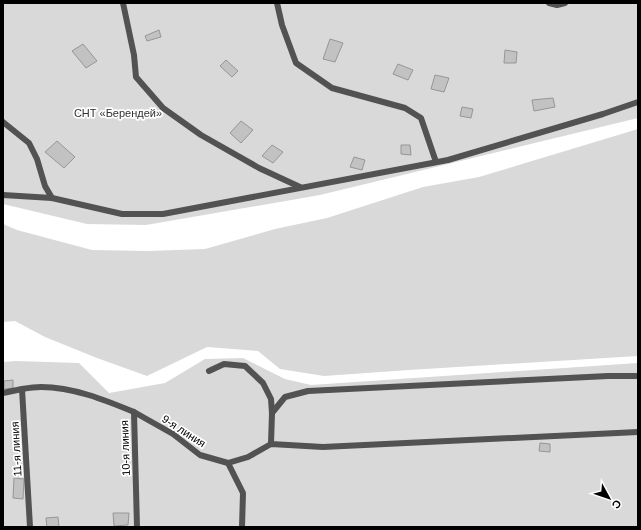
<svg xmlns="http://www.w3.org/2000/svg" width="641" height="530" viewBox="0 0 641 530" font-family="Arial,sans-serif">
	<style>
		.green { fill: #d9d9d9 }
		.building { fill: #c2c2c2; stroke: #969696 }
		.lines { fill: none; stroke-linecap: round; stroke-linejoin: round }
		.service { stroke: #525252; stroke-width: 6 }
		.labels { text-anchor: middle; stroke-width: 3.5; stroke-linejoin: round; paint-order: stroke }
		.park-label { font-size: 11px; fill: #303030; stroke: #fff }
		.street-label { font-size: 11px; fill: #000; stroke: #fff }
	</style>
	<rect width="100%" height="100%" fill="#fff"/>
	<g class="green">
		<path d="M3 3H638V118L320 195 146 225 87 224 3 204Z"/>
		<path d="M638 129V356L409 370 324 376 280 369 258 351 207 347 147 376 97 358 45 337 15 321 3 322V224L17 230 92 250 148 251 205 249 275 229 327 218 423 187 479 177Z"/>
		<path d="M243 358 285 379 311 385 638 363V527H3V362L16 361 79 363 109 393 165 383 205 359Z"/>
	</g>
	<g class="building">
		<path d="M159 30 161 37 147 41 145 36Z"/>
		<path d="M330 39 343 43 335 62 323 59Z"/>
		<path d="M83 44 97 61 86 68 72 51Z"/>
		<path d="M505 50 517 52 516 63H504Z"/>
		<path d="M226 60 238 71 232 77 220 66Z"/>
		<path d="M398 64 413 70 408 80 393 74Z"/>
		<path d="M435 75 449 78 444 92 431 89Z"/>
		<path d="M553 98 555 107 534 111 532 100Z"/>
		<path d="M462 107 473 109 471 118 460 116Z"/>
		<path d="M241 121 253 130 241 143 230 133Z"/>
		<path d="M57 141 75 157 64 168 45 152Z"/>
		<path d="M272 145 283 152 273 163 262 156Z"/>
		<path d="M401 145H410L411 155 401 154Z"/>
		<path d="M354 157 365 160 362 170 350 167Z"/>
		<path d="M13 380V388L4 389V381Z"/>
		<path d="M540 443 550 444V452L539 451Z"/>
		<path d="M14 478 24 479 23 499 13 498Z"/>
		<path d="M113 513H129L128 525 114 526Z"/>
		<path d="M58 517 59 527H47L46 518Z"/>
	</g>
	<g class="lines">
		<g class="service">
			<path d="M123 3 134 55 136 77 163 108 201 135 259 168 300 187"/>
			<path d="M277 3 282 25 296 63 332 88 405 108 421 118 436 162"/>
			<path d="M549 3 557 5 565 3"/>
			<path d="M3 122 29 143 37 159 45 186 52 198"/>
			<path d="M3 195 52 198 122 214H163L448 160 603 114 638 102"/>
			<path d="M209 371 224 364 245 366 263 383 271 399 272 413 271 444"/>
			<path d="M22 389C28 388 35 387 41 387 73 387 105 400 134 412L137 527"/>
			<path d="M3 393 22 389 30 527"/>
			<path d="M134 412 173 434 200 455 228 463 243 493 242 527"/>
			<path d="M272 413 285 397 308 391 608 376H638"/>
			<path d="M228 463 248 457 271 444 323 447 638 432"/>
		</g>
	</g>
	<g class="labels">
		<g class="park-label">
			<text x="118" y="117">СНТ «Берендей»</text>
		</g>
		<g class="street-label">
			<text transform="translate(184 431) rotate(33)" y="4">9-я линия</text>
			<text transform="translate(125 448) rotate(-92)" y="4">10-я линия</text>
			<text transform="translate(16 449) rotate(-93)" y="4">11-я линия</text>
		</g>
	</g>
	<rect width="641" height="530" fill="none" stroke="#000000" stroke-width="8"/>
	<g transform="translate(609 498) rotate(130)" stroke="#ffffff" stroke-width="3" paint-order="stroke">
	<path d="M0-3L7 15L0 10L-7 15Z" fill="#000000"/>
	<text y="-6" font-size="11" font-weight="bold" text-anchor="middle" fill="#000000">С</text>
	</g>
</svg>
